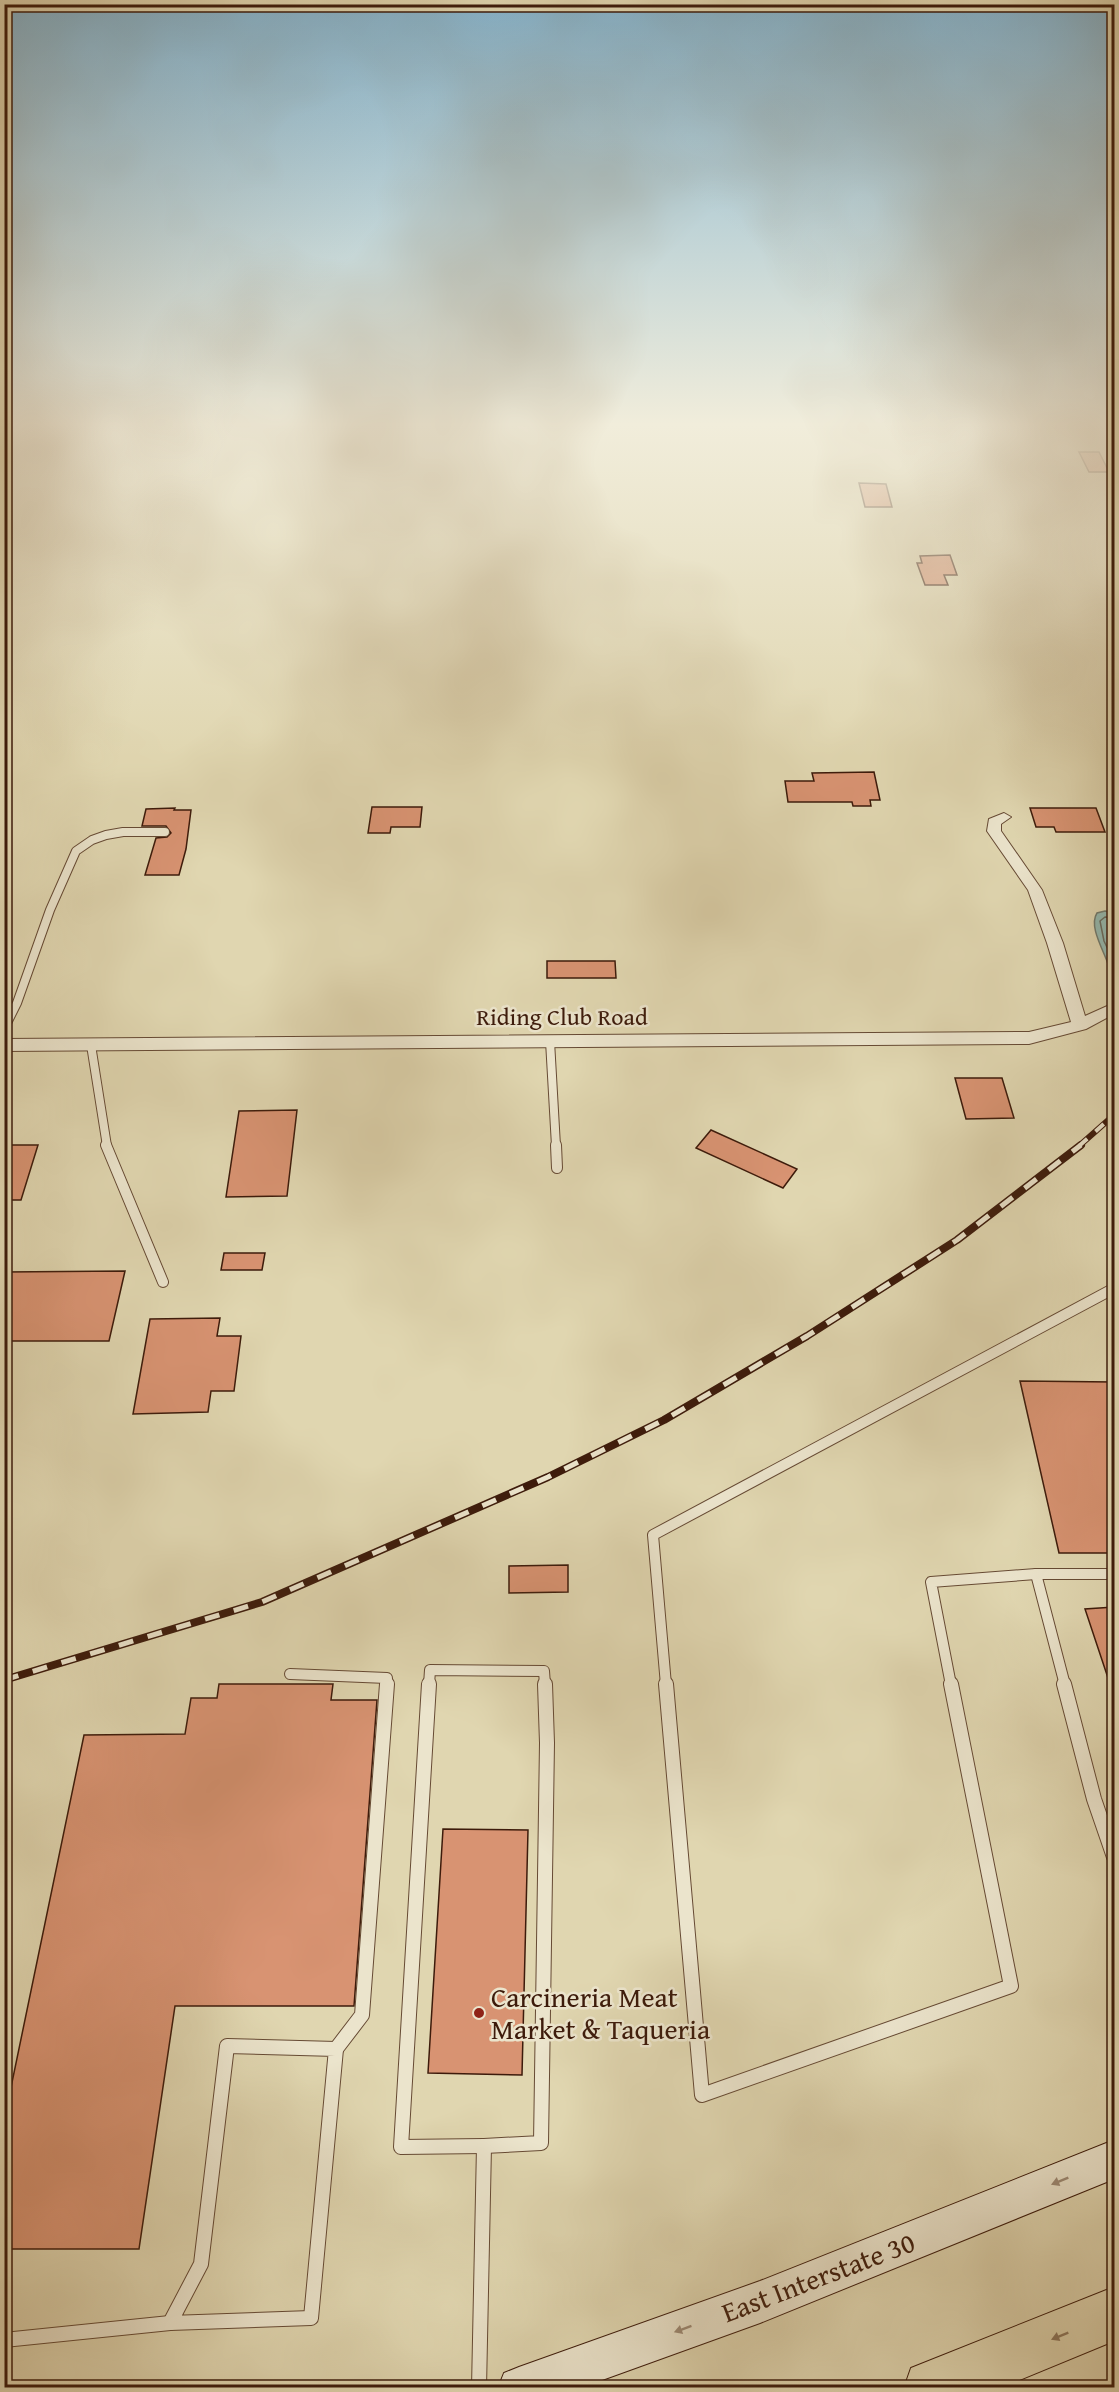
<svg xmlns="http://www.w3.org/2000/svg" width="1119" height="2392" viewBox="0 0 1119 2392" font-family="'Gentium Book Plus',serif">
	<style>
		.water { fill: #94b9af; stroke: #717a6d; stroke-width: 1.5 }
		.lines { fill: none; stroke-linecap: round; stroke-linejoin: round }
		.shore { stroke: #686a5d; stroke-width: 1.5 }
		.building { fill: #d89372; stroke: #3d1b0b; stroke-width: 1.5 }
		.service-far2-casing { stroke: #664a34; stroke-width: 10 }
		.service-far1-casing { stroke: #664a34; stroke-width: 12 }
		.service-casing { stroke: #664a34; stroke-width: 16 }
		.minor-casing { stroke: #664a34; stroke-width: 2 }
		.secondary-casing { stroke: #3d1b0b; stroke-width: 2 }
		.motorway-casing { stroke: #3d1b0b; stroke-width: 2 }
		.service-far2 { stroke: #ebe4cc; stroke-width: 8 }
		.service-far1 { stroke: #ebe4cc; stroke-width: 10 }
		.service { stroke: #ebe4cc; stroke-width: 14 }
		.minor { fill: #ebe4cc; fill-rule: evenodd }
		.secondary { fill: #ebe4cc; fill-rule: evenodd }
		.motorway { fill: #e0d6b0; fill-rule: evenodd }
		.rail-far1-casing { stroke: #3d1b0b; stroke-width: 6 }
		.rail-casing { stroke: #3d1b0b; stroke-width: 8 }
		.rail-far1 { stroke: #ebe4cc; stroke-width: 4; stroke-dasharray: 11; stroke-linecap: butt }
		.rail { stroke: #ebe4cc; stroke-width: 5; stroke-dasharray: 15; stroke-linecap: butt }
		.oneway { fill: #9d8a75 }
		.oneway2 { fill: #8e785e }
		.poi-dot { fill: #8f2418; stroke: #ebe4cc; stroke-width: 2 }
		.labels { text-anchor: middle; stroke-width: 5; stroke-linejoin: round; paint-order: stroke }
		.street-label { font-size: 24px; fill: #3d1b0b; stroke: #ebe4cc }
		.near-poi-label { font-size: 28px; fill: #3d1b0b; stroke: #ebe4cc; text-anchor: start }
		.near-street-label { font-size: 28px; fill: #3d1b0b; stroke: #ebe4cc }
	</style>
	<rect width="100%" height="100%" fill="#e0d6b0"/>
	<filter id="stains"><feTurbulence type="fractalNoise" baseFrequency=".00333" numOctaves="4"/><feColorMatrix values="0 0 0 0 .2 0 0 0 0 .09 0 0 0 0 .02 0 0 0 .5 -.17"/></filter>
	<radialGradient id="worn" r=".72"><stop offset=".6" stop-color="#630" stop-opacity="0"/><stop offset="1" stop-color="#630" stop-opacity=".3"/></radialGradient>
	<path class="water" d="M1105 911 1114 913V969L1109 967C1105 952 1088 927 1097 913Z"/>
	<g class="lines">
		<path class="shore" d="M1114 918 1105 917 1100 921 1104 941 1114 962"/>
	</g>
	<g class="building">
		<path d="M1079 452H1099L1109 472H1089Z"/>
		<path d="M859 483 886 484 892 507H865Z"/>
		<path d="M950 555 957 575H944L948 585H925L917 563H922L920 556Z"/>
		<path d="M874 772 880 800H870L871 806H853L852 802H788L785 781H814L812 773Z"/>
		<path d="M372 807H422L420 827H391L390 833H368Z"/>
		<path d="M175 808 174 810H191L186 849 179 875H145L156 838 167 837 171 833 166 826H142L146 809Z"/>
		<path d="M1030 808H1096L1105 832H1056L1054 827H1036Z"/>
		<path d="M547 961H615L616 978H547Z"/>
		<path d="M955 1078H1002L1014 1118 966 1119Z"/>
		<path d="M297 1110 287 1196 226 1197 239 1111Z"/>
		<path d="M711 1130 797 1169 783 1188 696 1148Z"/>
		<path d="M4 1145H38L21 1200H4Z"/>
		<path d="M224 1253H265L262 1270H221Z"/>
		<path d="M125 1271 109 1341H4V1272Z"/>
		<path d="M220 1318 217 1336H241L234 1391H211L208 1412 133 1414 150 1319Z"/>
		<path d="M1020 1381 1114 1382V1553H1059Z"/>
		<path d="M568 1565V1592L509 1593V1566Z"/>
		<path d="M1114 1607V1687H1111L1085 1609Z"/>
		<path d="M219 1684H333L331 1700H377L354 2006H175L139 2249H4V2121L84 1735 185 1734 191 1698H217Z"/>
		<path d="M443 1829 528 1830 522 2075 428 2073Z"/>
	</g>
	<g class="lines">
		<g class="service-far2-casing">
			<g id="service-far2">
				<path d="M4 1029 17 1003 50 910 76 851 92 840 106 835 123 832H165"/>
				<path d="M550 1041 556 1146"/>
				<path d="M91 1045 107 1146"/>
			</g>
		</g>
		<g class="service-far1-casing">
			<g id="service-far1">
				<path d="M106 1145 163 1282"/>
				<path d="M556 1145 557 1168"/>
				<path d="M1036 1574 1065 1685"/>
				<path d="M290 1674 387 1678 386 1685"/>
				<path d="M429 1685 430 1670 544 1671 545 1685"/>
				<path d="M666 1685 653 1535 1111 1290 1114 1300"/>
				<path d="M951 1685 931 1582 1036 1574H1114"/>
			</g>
		</g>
		<g class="service-casing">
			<g id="service">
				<path d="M429 1684 401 2147 484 2146"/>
				<path d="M666 1684 702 2095 1011 1986 951 1684"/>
				<path d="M1064 1684 1094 1799 1114 1857"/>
				<path d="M227 2046 336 2049 311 2318 170 2323 201 2264Z"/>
				<path d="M336 2049 362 2015 387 1684"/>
				<path d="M484 2146 541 2143 547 1743 545 1684"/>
				<path d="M4 2340 170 2323"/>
				<path d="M479 2388 484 2146"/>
			</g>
		</g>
		<g class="minor-casing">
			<path id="minor" d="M1004 813 1011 817 1001 824V831L1042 890 1063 943 1085 1016 1114 1003V1014L1086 1029 1029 1044 4 1051V1039L1029 1032 1071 1022 1047 943 1028 890 987 831 989 819Z"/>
		</g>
		<g class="secondary-casing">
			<path id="secondary" d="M1114 2140V2179L760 2323 580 2388H498L504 2373 519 2367 760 2281Z"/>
		</g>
		<g class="motorway-casing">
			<path id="motorway" d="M1114 2287V2341L1000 2388H904L911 2368Z"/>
		</g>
		<use href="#service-far2" class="service-far2"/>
		<use href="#service-far1" class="service-far1"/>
		<use href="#service" class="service"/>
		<use href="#minor" class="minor"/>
		<use href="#secondary" class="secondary"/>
		<use href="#motorway" class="motorway"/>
		<g class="rail-far1-casing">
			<path id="rail-far1" d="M1079 1146 1114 1115"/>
		</g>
		<g class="rail-casing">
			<path id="rail" d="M4 1680 262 1602 548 1477 664 1420 807 1336 957 1240 1081 1145"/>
		</g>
		<use href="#rail-far1" class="rail-far1"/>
		<use href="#rail" class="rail"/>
	</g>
	<defs><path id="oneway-solid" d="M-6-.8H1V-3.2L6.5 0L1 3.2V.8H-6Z" transform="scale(1.5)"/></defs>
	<g class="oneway">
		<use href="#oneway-solid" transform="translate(1060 2181) rotate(158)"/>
		<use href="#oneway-solid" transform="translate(683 2329) rotate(160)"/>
	</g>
	<use class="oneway2" href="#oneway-solid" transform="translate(1060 2336) rotate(158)"/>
	<linearGradient id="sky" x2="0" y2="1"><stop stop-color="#86b6d1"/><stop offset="0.56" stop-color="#f1eddb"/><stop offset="1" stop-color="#f1eddb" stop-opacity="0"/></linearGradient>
	<rect width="1119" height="758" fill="url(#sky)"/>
	<circle class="poi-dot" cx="479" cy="2013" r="6"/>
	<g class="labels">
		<g class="street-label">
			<text x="562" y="1025">Riding Club Road</text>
		</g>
		<g class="near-poi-label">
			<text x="491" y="2007">Carcineria Meat<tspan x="491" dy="32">Market &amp; Taqueria</tspan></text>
		</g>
		<g class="near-street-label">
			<text transform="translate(818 2277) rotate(-21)" y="10">East Interstate 30</text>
		</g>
	</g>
	<rect width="1119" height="2392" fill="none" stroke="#e0d6b0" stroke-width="24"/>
	<rect x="6" y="6" width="1107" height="2380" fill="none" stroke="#3d1b0b" stroke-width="3"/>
	<rect x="12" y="12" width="1095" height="2368" fill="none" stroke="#3d1b0b" stroke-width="1.5"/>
	<rect width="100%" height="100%" filter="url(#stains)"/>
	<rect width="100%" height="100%" fill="url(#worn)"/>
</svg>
